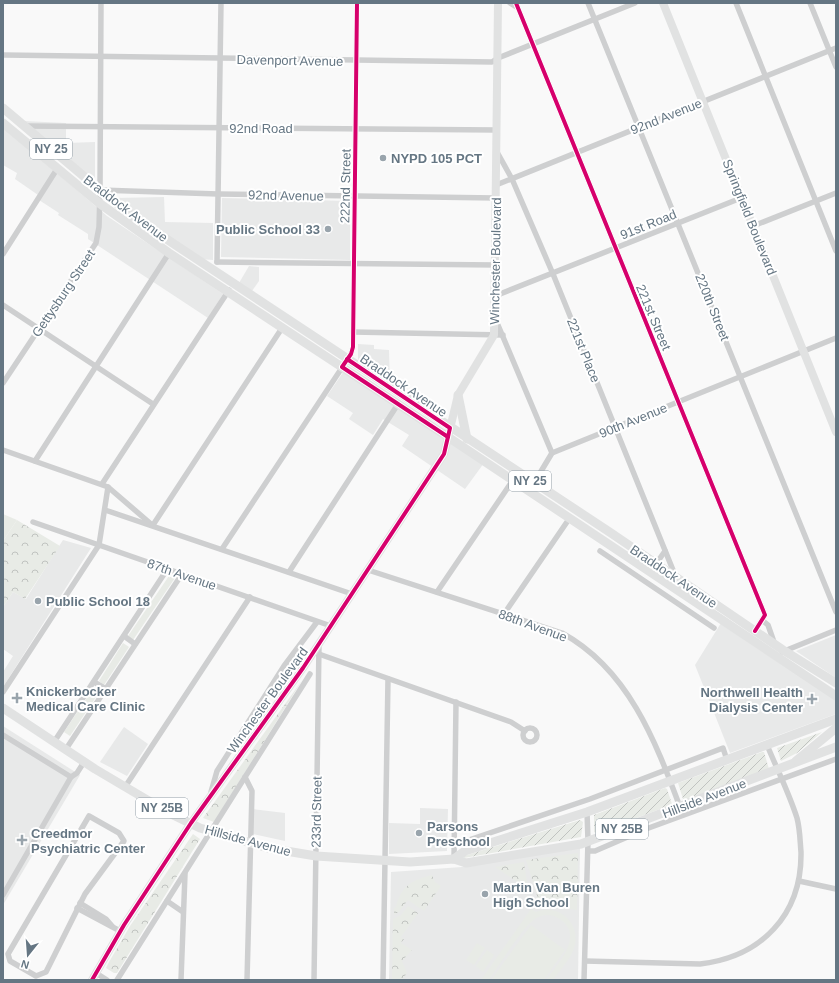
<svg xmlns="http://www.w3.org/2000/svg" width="839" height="983" viewBox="0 0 839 983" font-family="Helvetica,sans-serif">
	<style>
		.built { fill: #e8e9e9 }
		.grass { fill: #e8ebe6 }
		.park { fill: url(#park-crowns) }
		.garden { fill: url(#garden-furrows) }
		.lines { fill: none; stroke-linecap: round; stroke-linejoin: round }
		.minor { stroke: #cecfd0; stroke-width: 5.5 }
		.secondary { stroke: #e1e2e2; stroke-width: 8 }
		.primary { stroke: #e1e2e2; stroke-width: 9 }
		.cycleway-casing { stroke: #fff; stroke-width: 6 }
		.cycleway { stroke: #d6006c; stroke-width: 4 }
		.poi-dot { fill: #99a4ac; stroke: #fff; stroke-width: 1.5 }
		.labels { text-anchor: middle; stroke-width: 4; stroke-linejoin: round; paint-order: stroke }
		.shield { fill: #fff; stroke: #939fa8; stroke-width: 1 }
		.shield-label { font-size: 12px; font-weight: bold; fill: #657683 }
		.street-label { font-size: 13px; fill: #657683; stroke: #fff }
		.poi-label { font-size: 13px; font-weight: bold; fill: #657683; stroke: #fff; text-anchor: start }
	</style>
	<defs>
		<pattern id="park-crowns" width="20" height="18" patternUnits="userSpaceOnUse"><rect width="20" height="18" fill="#e8ebe6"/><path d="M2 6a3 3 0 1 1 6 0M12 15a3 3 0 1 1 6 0" fill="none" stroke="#c0c3c0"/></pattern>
		<pattern id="garden-furrows" width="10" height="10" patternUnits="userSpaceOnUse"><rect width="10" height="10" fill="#e8ebe6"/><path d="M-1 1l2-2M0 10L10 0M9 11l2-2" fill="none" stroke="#c0c3c0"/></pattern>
	</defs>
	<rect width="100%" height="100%" fill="#f9f9f9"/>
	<g class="built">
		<path d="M24 121 66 123V143L95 142V182Z"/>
		<path d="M3 127 107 216 223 294 208 318 88 239V234L58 215 59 213 39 200 41 197 15 179 17 173 3 165Z"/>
		<path d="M164 197 165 222 213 223V260L200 259 114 198Z"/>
		<path d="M222 198 350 201V260L221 257Z"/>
		<path d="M249 266 259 267V281L252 291 239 283Z"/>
		<path d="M358 344 374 345V349L389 350 390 383 358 362Z"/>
		<path d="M344 371 484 463 465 489 402 446 409 435 383 419 373 435 349 419 353 413 327 396Z"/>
		<path d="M63 540 91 548 3 687V672L13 656 3 649V607L13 592 26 599Z"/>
		<path d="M721 623 836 700V714L730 753 695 665Z"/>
		<path d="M836 635V678L796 651Z"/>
		<path d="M3 726 80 775 3 905Z"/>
		<path d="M124 727 148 744 127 776 100 762Z"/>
		<path d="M420 808 448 809 447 851 389 854V823L420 824Z"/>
		<path d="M253 809 285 813V841L253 834Z"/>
		<path d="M580 848 578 980H389L391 872 462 867Z"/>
	</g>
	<g class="grass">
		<path d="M3 514 17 520 3 541Z"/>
		<path d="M171 573 177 575 133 640 128 636Z"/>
		<path d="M123 643 129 647 104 685 99 681Z"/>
		<path d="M94 687 100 691 70 736 64 732Z"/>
		<path d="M531 909 536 912C559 903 582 924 574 948 570 960 560 970 553 980H546C558 964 586 934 558 918 551 914 542 914 535 919 523 926 498 967 489 980H481Z"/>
		<path d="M531 925 565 950 544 980H491Z"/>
		<path d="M477 943 485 948 474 965 466 960Z"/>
		<path d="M487 950 494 955 483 972 476 966Z"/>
	</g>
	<g class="park">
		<path d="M17 520 60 546 25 599 13 592 3 607V541Z"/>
		<path d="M303 679 214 822 203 818Z"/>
		<path d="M193 834 200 839 117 973H114L106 968 109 962 130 926Z"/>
		<path d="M578 853 577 910 540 905 526 860Z"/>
		<path d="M524 862 528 889 495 867Z"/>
		<path d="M432 875 435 882 441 886 424 911 408 900 399 912 394 915V908L396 907C401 886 412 880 432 875Z"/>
		<path d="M408 906 418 913 401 937 404 939 401 943 412 950 402 961 407 973 402 980H392L393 919 401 915Z"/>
	</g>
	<g class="garden">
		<path d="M822 732 797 753 781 761 777 748Z"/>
		<path d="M762 752H764L769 769 685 800 683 799 678 783Z"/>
		<path d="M665 788 667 789 672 804 671 805 596 833 594 832V815Z"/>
		<path d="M580 820 583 822 581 837 464 858V856Z"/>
	</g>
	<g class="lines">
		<g class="minor">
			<path d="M510 3 518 8"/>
			<path d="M516 3 765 615 755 631"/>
			<path d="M588 3 836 612"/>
			<path d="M736 3 836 251"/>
			<path d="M810 3 836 67"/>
			<path d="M4 55 492 62 498 58 635 3"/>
			<path d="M25 126 497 130"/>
			<path d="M497 152 512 179 553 274 675 575"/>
			<path d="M496 185 836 48"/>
			<path d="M100 190 218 194 496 198"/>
			<path d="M753 226 836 193"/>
			<path d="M3 254 57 169"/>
			<path d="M217 262 496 265"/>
			<path d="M217 262 221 3"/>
			<path d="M495 296 741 198"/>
			<path d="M3 305 153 404"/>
			<path d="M495 318 552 453"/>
			<path d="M353 332 503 335"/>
			<path d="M3 383 96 243 99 227 100 190 101 3"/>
			<path d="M3 450 108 487 151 524"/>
			<path d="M35 461 169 253"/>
			<path d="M534 483 552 453 836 338"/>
			<path d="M102 484 229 290"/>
			<path d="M105 510 352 594"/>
			<path d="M33 522 331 626"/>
			<path d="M153 525 282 328"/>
			<path d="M222 549 351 354 353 347 357 3"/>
			<path d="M600 551 714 628"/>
			<path d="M656 564 665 551"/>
			<path d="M368 570 562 633C628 669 655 740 680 807"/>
			<path d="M289 572 398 404"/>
			<path d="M437 592 513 480"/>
			<path d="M504 614 569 519"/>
			<path d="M762 620 768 625 775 645"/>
			<path d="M124 636 135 644"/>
			<path d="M782 652 836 630"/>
			<path d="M316 653 511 722 525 731"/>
			<path d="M94 682 106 689"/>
			<path d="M3 692 99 545 108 487"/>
			<circle cx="530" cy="735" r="7"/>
			<path d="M3 735 71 777"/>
			<path d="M54 742 168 568"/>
			<path d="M66 749 182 574"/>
			<path d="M245 777 252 791 247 980"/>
			<path d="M125 787 250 597"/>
			<path d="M211 792 217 771 284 666 317 622"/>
			<path d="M89 816 119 833 124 841 85 894 46 972 36 976 10 961 8 954Z"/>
			<path d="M454 845 590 799 723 748 727 760"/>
			<path d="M588 851H595L646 829 836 759"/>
			<path d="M454 859 456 702"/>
			<path d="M799 881 836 889"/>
			<path d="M3 895 71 777 77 773 84 762"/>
			<path d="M167 901 183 912"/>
			<path d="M80 903 106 919 112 926"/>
			<path d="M77 908 120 931"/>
			<path d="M585 961 700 964C761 957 802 915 801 852 800 841 800 829 797 818 789 793 777 769 767 745"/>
			<path d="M96 973 107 980"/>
			<path d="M117 980 310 674"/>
			<path d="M181 980 185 874"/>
			<path d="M314 980 319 645"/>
			<path d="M383 980 388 679"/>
			<path d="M584 980 588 841 587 812"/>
		</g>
		<g class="secondary">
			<path d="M663 3 836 432"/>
			<path d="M92 980 124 925 191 823 303 668 444 454 458 395 494 335 498 3"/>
		</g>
		<g class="primary">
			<path d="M3 108 100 190 131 215 174 244 611 533 783 650 836 683"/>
			<path d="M3 123 99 203 169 253 448 437 836 696"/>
			<path d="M458 395 467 439"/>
			<path d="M3 708 95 769 171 814 200 828 268 848 316 856 410 862 454 859 466 863 581 844 836 747"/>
			<path d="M796 761 836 728"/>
			<path d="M454 859 465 851 587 812 836 719"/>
		</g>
		<g class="cycleway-casing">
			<g id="cycleway">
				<path d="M357 3 353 347 351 354 342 367 448 437"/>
				<path d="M516 3 765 615 755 631"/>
				<path d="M92 980 124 925 191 823 303 668 444 454 450 428 347 359"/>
			</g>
		</g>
		<use href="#cycleway" class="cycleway"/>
	</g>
	<g class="poi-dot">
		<circle cx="383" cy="158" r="4"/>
		<circle cx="328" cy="229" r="4"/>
		<circle cx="38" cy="601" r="4"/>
		<path d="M15 692h4v4h4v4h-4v4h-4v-4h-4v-4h4z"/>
		<path d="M810 693h4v4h4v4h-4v4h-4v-4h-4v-4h4z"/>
		<circle cx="419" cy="833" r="4"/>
		<path d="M20 834h4v4h4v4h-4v4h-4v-4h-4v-4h4z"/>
		<circle cx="485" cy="894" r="4"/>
	</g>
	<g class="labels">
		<g class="shield">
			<rect x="30" y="139" width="42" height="20" rx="3"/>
			<rect x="509" y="471" width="42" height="20" rx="3"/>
			<rect x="136" y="798" width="52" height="20" rx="3"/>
			<rect x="596" y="819" width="52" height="20" rx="3"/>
		</g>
		<g class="shield-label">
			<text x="51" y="153">NY 25</text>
			<text x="530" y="485">NY 25</text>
			<text x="162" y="812">NY 25B</text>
			<text x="622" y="833">NY 25B</text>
		</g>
		<g class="street-label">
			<text transform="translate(290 60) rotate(1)" y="5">Davenport Avenue</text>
			<text transform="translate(666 116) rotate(-22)" y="5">92nd Avenue</text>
			<text x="261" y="133">92nd Road</text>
			<text transform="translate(345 186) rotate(-89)" y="5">222nd Street</text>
			<text transform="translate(286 195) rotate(1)" y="5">92nd Avenue</text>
			<text transform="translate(126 208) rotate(37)" y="5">Braddock Avenue</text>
			<text transform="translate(750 217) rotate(68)" y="5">Springfield Boulevard</text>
			<text transform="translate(648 224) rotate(-22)" y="5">91st Road</text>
			<text transform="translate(495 261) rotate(-89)" y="5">Winchester Boulevard</text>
			<text transform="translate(63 293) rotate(-56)" y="5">Gettysburg Street</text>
			<text transform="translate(713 307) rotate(68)" y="5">220th Street</text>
			<text transform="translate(654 317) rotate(67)" y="5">221st Street</text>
			<text transform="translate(584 350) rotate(68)" y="5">221st Place</text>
			<text transform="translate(404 385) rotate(34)" y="5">Braddock Avenue</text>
			<text transform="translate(633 420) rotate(-22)" y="5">90th Avenue</text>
			<text transform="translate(182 574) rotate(19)" y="5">87th Avenue</text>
			<text transform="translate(674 576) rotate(34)" y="5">Braddock Avenue</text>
			<text transform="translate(533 625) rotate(20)" y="5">88th Avenue</text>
			<text transform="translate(267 700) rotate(-54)" y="5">Winchester Boulevard</text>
			<text transform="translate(704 798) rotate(-21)" y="5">Hillside Avenue</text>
			<text transform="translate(316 812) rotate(-89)" y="5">233rd Street</text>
			<text transform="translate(248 840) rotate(15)" y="5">Hillside Avenue</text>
		</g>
		<g class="poi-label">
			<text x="391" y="163">NYPD 105 PCT</text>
			<text x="320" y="234" text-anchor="end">Public School 33</text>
			<text x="46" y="606">Public School 18</text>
			<text x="26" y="696">Knickerbocker<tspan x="26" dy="15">Medical Care Clinic</tspan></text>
			<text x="803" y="697" text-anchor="end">Northwell Health<tspan x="803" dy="15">Dialysis Center</tspan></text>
			<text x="427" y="831">Parsons<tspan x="427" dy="15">Preschool</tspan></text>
			<text x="31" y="838">Creedmor<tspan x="31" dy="15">Psychiatric Center</tspan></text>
			<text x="493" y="892">Martin Van Buren<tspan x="493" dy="15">High School</tspan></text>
		</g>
	</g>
	<rect width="839" height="983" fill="none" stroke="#657683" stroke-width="8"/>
	<g transform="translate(28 955) rotate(197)" stroke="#ffffff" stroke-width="3" paint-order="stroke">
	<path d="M0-3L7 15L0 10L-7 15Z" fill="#657683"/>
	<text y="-6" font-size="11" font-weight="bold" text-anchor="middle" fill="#657683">N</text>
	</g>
</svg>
